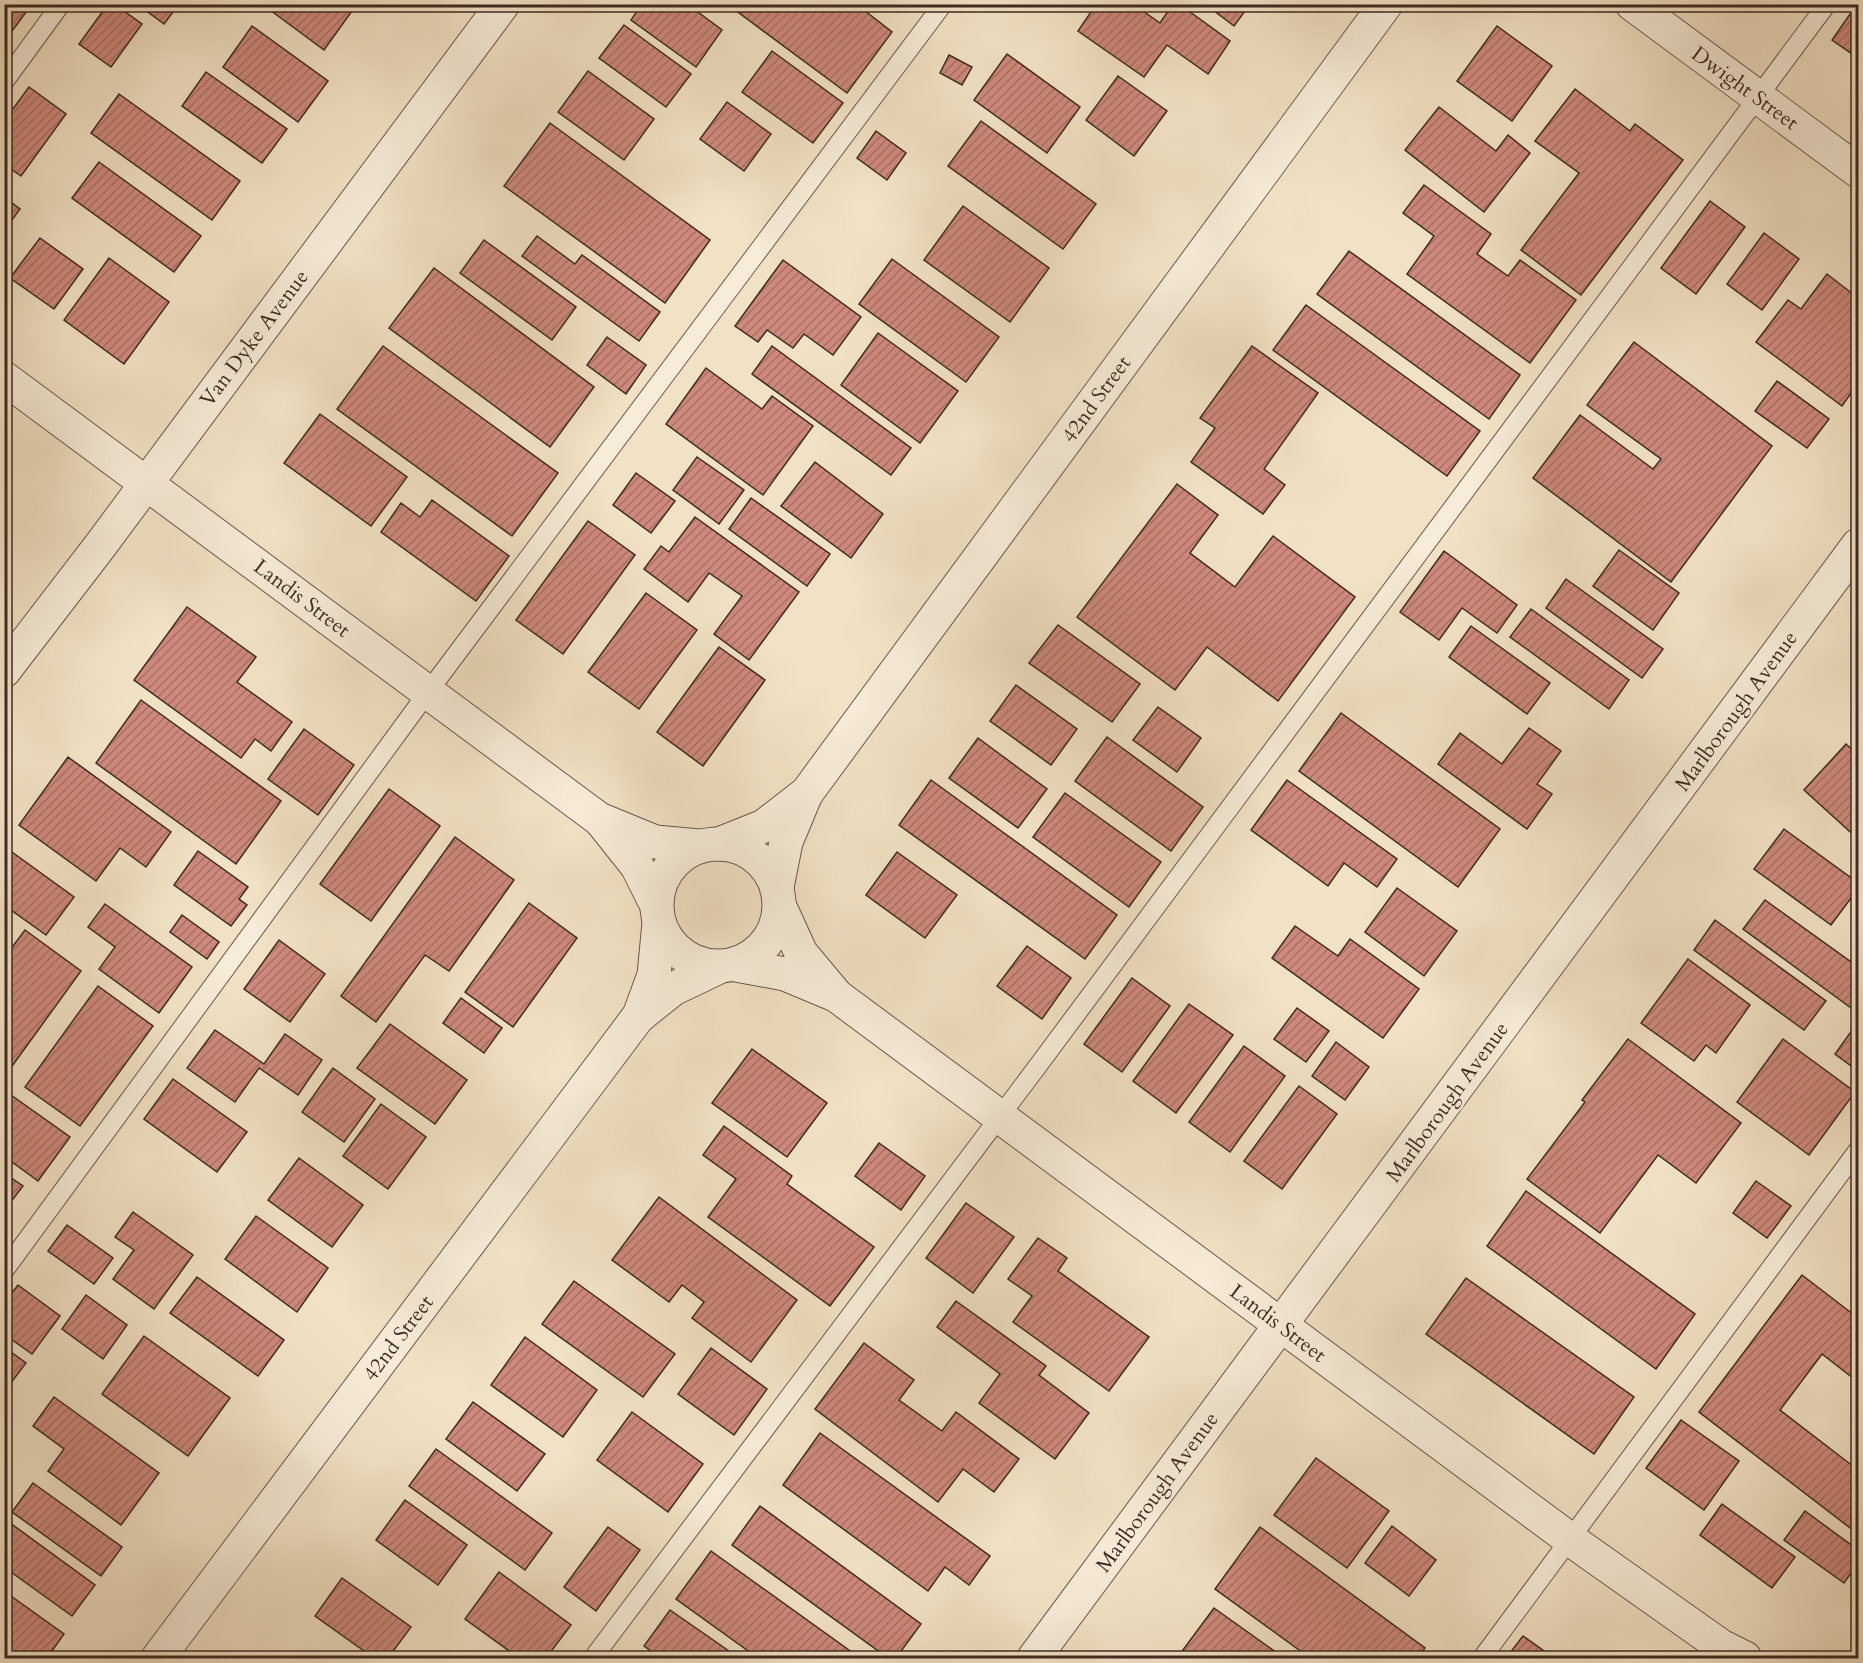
<svg xmlns="http://www.w3.org/2000/svg" width="1863" height="1663" viewBox="0 0 1863 1663" font-family="Cardo,serif">
	<style>
		.building { fill: url(#building-hatch); stroke: #3e2a22; stroke-width: 1.5 }
		.lines { fill: none; stroke-linecap: round; stroke-linejoin: round }
		.service-casing { stroke: #6b584b; stroke-width: 20 }
		.minor-casing { stroke: #6b584b; stroke-width: 35 }
		.tertiary-casing { stroke: #6b584b; stroke-width: 35 }
		.service { stroke: #f7ecd9; stroke-width: 18 }
		.minor { stroke: #f7ecd9; stroke-width: 33 }
		.tertiary { stroke: #f7ecd9; stroke-width: 33 }
		.labels { text-anchor: middle; stroke-width: 5; stroke-linejoin: round; paint-order: stroke }
		.street-label { font-size: 21px; fill: #3e2a22; stroke: #f7ecd9 }
	</style>
	<defs>
		<pattern id="building-hatch" width="6" height="6" patternUnits="userSpaceOnUse" patternTransform="scale(1.5)"><rect width="6" height="6" fill="#ce897c"/><path d="M-1 1l2-2M0 6l6-6M5 7l2-2" fill="none" stroke="#a97065"/></pattern>
	</defs>
	<rect width="100%" height="100%" fill="#f2e2c5"/>
	<filter id="stains"><feTurbulence type="fractalNoise" baseFrequency=".00333" numOctaves="4"/><feColorMatrix values="0 0 0 0 .2 0 0 0 0 .09 0 0 0 0 .02 0 0 0 .5 -.17"/></filter>
	<radialGradient id="worn" r=".72"><stop offset=".6" stop-color="#630" stop-opacity="0"/><stop offset="1" stop-color="#630" stop-opacity=".3"/></radialGradient>
	<g class="building">
		<path d="M4 4H32L4 42Z"/>
		<path d="M108 4H114L142 24 111 67 79 44Z"/>
		<path d="M137 4H179L164 24Z"/>
		<path d="M262 4H357L324 50Z"/>
		<path d="M642 4H687L722 30 696 67 631 20Z"/>
		<path d="M727 4H856L892 32 847 93Z"/>
		<path d="M1086 4H1133L1160 23 1173 4H1179L1230 41 1208 74 1167 45 1144 77 1078 31 1093 9Z"/>
		<path d="M1205 4H1250L1234 26Z"/>
		<path d="M1857 4H1858V58L1832 40Z"/>
		<path d="M624 25 691 74 666 107 599 58Z"/>
		<path d="M252 26 328 81 298 122 223 67Z"/>
		<path d="M1497 26 1552 66 1512 121 1457 81Z"/>
		<path d="M772 51 843 103 813 143 742 92Z"/>
		<path d="M1007 54 1080 107 1047 153 974 100Z"/>
		<path d="M949 55 972 67 962 85 940 73Z"/>
		<path d="M588 71 654 119 624 160 558 112Z"/>
		<path d="M206 72 287 129 262 163 182 106Z"/>
		<path d="M1118 76 1167 111 1134 156 1086 120Z"/>
		<path d="M29 87 66 114 21 176 4 164V121Z"/>
		<path d="M1575 89 1630 131 1635 124 1683 160 1581 295 1521 250 1579 173 1535 141Z"/>
		<path d="M119 94 240 181 212 220 91 133Z"/>
		<path d="M727 102 771 134 744 171 700 139Z"/>
		<path d="M1439 107 1496 151 1508 135 1530 153 1484 212 1405 150Z"/>
		<path d="M981 121 1096 204 1063 249 948 166Z"/>
		<path d="M550 123 710 240 665 303 504 186Z"/>
		<path d="M876 131 906 153 887 180 857 158Z"/>
		<path d="M99 162 201 236 174 272 72 198Z"/>
		<path d="M1424 185 1491 234 1477 254 1508 276 1520 260 1576 300 1530 363 1407 274 1434 236 1403 213Z"/>
		<path d="M4 197 20 209 4 231Z"/>
		<path d="M1710 201 1745 227 1696 294 1661 268Z"/>
		<path d="M963 206 1049 268 1010 322 924 260Z"/>
		<path d="M1764 233 1799 259 1762 310 1727 284Z"/>
		<path d="M537 236 575 264 582 255 660 312 639 341 522 256Z"/>
		<path d="M40 238 83 269 54 309 10 278Z"/>
		<path d="M484 240 576 307 552 340 460 273Z"/>
		<path d="M1349 251 1520 375 1489 419 1317 294Z"/>
		<path d="M109 258 169 302 124 364 64 320Z"/>
		<path d="M892 259 999 337 966 382 859 304Z"/>
		<path d="M783 260 861 317 833 355 804 334 793 348 767 330 758 342 735 326Z"/>
		<path d="M434 268 594 387 550 447 389 328Z"/>
		<path d="M1827 274 1858 298V383L1842 406 1756 342 1788 300 1801 309Z"/>
		<path d="M1306 305 1480 431 1447 476 1273 350Z"/>
		<path d="M878 333 958 391 920 443 841 385Z"/>
		<path d="M607 337 646 365 626 394 587 365Z"/>
		<path d="M1634 342 1772 446 1671 582 1533 478 1580 415 1653 469 1661 459 1587 405Z"/>
		<path d="M383 346 558 473 512 536 337 409Z"/>
		<path d="M772 346 911 448 891 475 752 374Z"/>
		<path d="M1252 346 1318 393 1264 469 1285 485 1263 514 1191 462 1215 428 1200 418Z"/>
		<path d="M706 368 762 409 772 396 813 426 763 495 666 424Z"/>
		<path d="M1777 381 1829 419 1807 448 1755 411Z"/>
		<path d="M320 414 407 477 371 526 284 463Z"/>
		<path d="M697 457 744 490 719 524 673 490Z"/>
		<path d="M815 462 883 514 851 558 781 506Z"/>
		<path d="M636 473 675 501 651 533 613 505Z"/>
		<path d="M1177 484 1218 515 1190 553 1235 587 1273 536 1355 597 1278 701 1207 647 1175 690 1077 617Z"/>
		<path d="M751 498 830 554 807 586 729 529Z"/>
		<path d="M432 500 509 556 476 601 381 532 401 503 420 517Z"/>
		<path d="M695 517 799 592 749 660 714 634 742 596 709 573 688 602 644 569 661 546 669 552Z"/>
		<path d="M588 521 635 555 563 654 516 620Z"/>
		<path d="M1619 550 1679 593 1653 630 1593 586Z"/>
		<path d="M1444 551 1517 605 1497 633 1462 608 1439 640 1400 612Z"/>
		<path d="M1566 579 1663 649 1642 678 1546 608Z"/>
		<path d="M646 593 697 630 639 709 588 672Z"/>
		<path d="M187 607 256 657 237 682 292 722 271 751 255 739 241 758 134 680Z"/>
		<path d="M1531 609 1629 680 1609 709 1510 637Z"/>
		<path d="M1058 625 1140 684 1112 722 1029 663Z"/>
		<path d="M1471 626 1550 683 1527 714 1449 657Z"/>
		<path d="M719 647 765 680 703 766 657 732Z"/>
		<path d="M1016 685 1077 729 1051 765 990 721Z"/>
		<path d="M141 700 281 801 236 864 96 763Z"/>
		<path d="M1158 707 1201 738 1177 772 1133 740Z"/>
		<path d="M1341 713 1500 829 1458 887 1299 771Z"/>
		<path d="M1529 728 1561 751 1537 784 1552 794 1527 829 1438 764 1460 733 1502 764Z"/>
		<path d="M304 729 354 765 318 815 268 779Z"/>
		<path d="M1107 737 1203 807 1171 851 1075 781Z"/>
		<path d="M978 738 1047 789 1018 828 949 778Z"/>
		<path d="M1846 744 1858 755V839L1804 790Z"/>
		<path d="M68 757 171 832 146 867 120 848 96 881 19 825Z"/>
		<path d="M931 780 1117 915 1085 959 899 825Z"/>
		<path d="M1287 780 1397 859 1377 887 1344 863 1328 886 1251 830Z"/>
		<path d="M389 789 440 826 371 921 320 884Z"/>
		<path d="M1065 793 1161 862 1129 907 1033 837Z"/>
		<path d="M1784 829 1857 882 1858 880V898L1854 894 1831 925 1754 869Z"/>
		<path d="M455 837 514 880 449 971 425 955 376 1022 341 996Z"/>
		<path d="M5 847 74 897 46 935 4 905Z"/>
		<path d="M198 851 248 887 239 899 247 905 231 926 174 885Z"/>
		<path d="M897 852 957 895 925 938 866 895Z"/>
		<path d="M1397 888 1457 931 1424 976 1365 932Z"/>
		<path d="M1765 900 1858 967V1013L1743 929Z"/>
		<path d="M529 903 577 938 513 1027 465 992Z"/>
		<path d="M105 904 192 967 159 1013 99 969 115 947 88 927Z"/>
		<path d="M182 915 219 942 207 959 170 932Z"/>
		<path d="M1715 920 1826 1001 1804 1030 1694 950Z"/>
		<path d="M1295 926 1338 956 1350 939 1419 989 1383 1038 1272 958Z"/>
		<path d="M25 930 81 971 7 1073 4 1072V958Z"/>
		<path d="M279 940 325 974 290 1022 244 989Z"/>
		<path d="M1027 946 1071 978 1042 1019 997 986Z"/>
		<path d="M1688 959 1750 1005 1716 1053 1706 1045 1694 1061 1641 1023Z"/>
		<path d="M1132 978 1170 1006 1122 1072 1084 1044Z"/>
		<path d="M98 986 153 1026 80 1126 25 1087Z"/>
		<path d="M461 998 502 1028 484 1053 443 1023Z"/>
		<path d="M1189 1004 1233 1035 1176 1113 1133 1081Z"/>
		<path d="M1297 1008 1329 1031 1306 1062 1274 1039Z"/>
		<path d="M390 1024 467 1080 435 1124 357 1068Z"/>
		<path d="M1855 1026 1858 1028V1071L1835 1054Z"/>
		<path d="M215 1030 264 1064 285 1034 322 1060 298 1095 259 1068 235 1102 187 1068Z"/>
		<path d="M1628 1039 1741 1123 1696 1183 1658 1155 1600 1233 1527 1179 1585 1102 1582 1100Z"/>
		<path d="M1783 1039 1855 1092 1809 1155 1737 1102Z"/>
		<path d="M1336 1042 1369 1067 1345 1100 1312 1076Z"/>
		<path d="M1244 1046 1285 1076 1230 1152 1189 1122Z"/>
		<path d="M752 1049 827 1103 787 1157 712 1103Z"/>
		<path d="M333 1068 375 1099 344 1142 302 1112Z"/>
		<path d="M173 1079 247 1132 217 1172 144 1119Z"/>
		<path d="M1299 1086 1337 1114 1282 1189 1244 1161Z"/>
		<path d="M4 1090 70 1137 38 1181 4 1156Z"/>
		<path d="M381 1104 426 1137 388 1189 343 1156Z"/>
		<path d="M724 1126 792 1176 787 1184 874 1247 830 1306 708 1217 736 1179 703 1155Z"/>
		<path d="M879 1143 925 1176 901 1210 855 1176Z"/>
		<path d="M299 1158 363 1205 332 1247 268 1200Z"/>
		<path d="M4 1173 23 1186 4 1211Z"/>
		<path d="M1756 1181 1791 1206 1767 1238 1733 1213Z"/>
		<path d="M1526 1191 1695 1314 1656 1369 1487 1246Z"/>
		<path d="M659 1197 797 1300 751 1362 692 1318 704 1302 682 1285 669 1302 612 1260Z"/>
		<path d="M966 1203 1014 1237 973 1293 926 1258Z"/>
		<path d="M133 1212 193 1255 154 1309 113 1279 134 1250 115 1237Z"/>
		<path d="M256 1216 328 1268 297 1312 225 1259Z"/>
		<path d="M67 1225 113 1258 94 1284 48 1251Z"/>
		<path d="M1038 1238 1067 1258 1058 1271 1149 1337 1109 1391 1013 1322 1032 1296 1008 1279Z"/>
		<path d="M1802 1275 1858 1318V1382L1822 1354 1780 1410 1858 1470V1534L1699 1412Z"/>
		<path d="M197 1277 284 1340 258 1376 170 1313Z"/>
		<path d="M1466 1278 1634 1397 1594 1454 1426 1334Z"/>
		<path d="M574 1281 675 1354 643 1397 542 1324Z"/>
		<path d="M18 1285 60 1316 32 1354 4 1334V1303Z"/>
		<path d="M86 1295 127 1325 103 1359 62 1329Z"/>
		<path d="M956 1301 1046 1366 1039 1375 1089 1413 1055 1459 979 1403 1000 1374 937 1327Z"/>
		<path d="M144 1336 230 1398 188 1456 102 1394Z"/>
		<path d="M525 1337 597 1390 563 1437 491 1385Z"/>
		<path d="M864 1343 914 1380 899 1400 942 1431 956 1412 1019 1459 994 1492 963 1469 938 1502 815 1409Z"/>
		<path d="M4 1347 26 1363 4 1392Z"/>
		<path d="M711 1348 767 1389 734 1435 678 1394Z"/>
		<path d="M54 1397 159 1473 121 1525 48 1471 64 1449 33 1426Z"/>
		<path d="M473 1402 545 1454 517 1491 446 1439Z"/>
		<path d="M632 1412 703 1464 668 1512 597 1460Z"/>
		<path d="M1681 1420 1739 1461 1704 1510 1646 1468Z"/>
		<path d="M820 1433 990 1556 969 1585 945 1567 928 1591 783 1485Z"/>
		<path d="M436 1449 552 1533 525 1570 409 1486Z"/>
		<path d="M1316 1458 1389 1511 1347 1568 1274 1515Z"/>
		<path d="M33 1483 122 1547 101 1576 12 1512Z"/>
		<path d="M405 1500 467 1545 438 1585 376 1540Z"/>
		<path d="M1722 1504 1795 1557 1772 1588 1700 1535Z"/>
		<path d="M760 1506 921 1624 896 1658H888L732 1545Z"/>
		<path d="M1805 1511 1858 1550V1563L1844 1583 1784 1540Z"/>
		<path d="M6 1520 95 1585 72 1616 4 1567Z"/>
		<path d="M1392 1526 1436 1560 1409 1596 1365 1563Z"/>
		<path d="M608 1527 640 1550 596 1611 564 1587Z"/>
		<path d="M1260 1527 1425 1648 1417 1658H1310L1215 1589Z"/>
		<path d="M711 1551 860 1658H758L676 1599Z"/>
		<path d="M499 1572 571 1625 546 1658H519L465 1619Z"/>
		<path d="M342 1578 411 1627 388 1658H374L315 1616Z"/>
		<path d="M4 1591 64 1634 47 1658H4Z"/>
		<path d="M1214 1608 1284 1658H1177Z"/>
		<path d="M670 1610 739 1658H661L644 1646Z"/>
		<path d="M1523 1636 1554 1658H1506Z"/>
	</g>
	<g class="lines">
		<g class="service-casing">
			<g id="service">
				<path d="M4 82 61 4"/>
				<path d="M4 1271 428 692 943 4"/>
				<path d="M593 1658 1040 1063 1827 4"/>
				<path d="M1482 1658 1858 1150"/>
			</g>
		</g>
		<g class="minor-casing">
			<g id="minor">
				<path d="M1632 4 1858 171"/>
				<path d="M4 671 100 546 503 4"/>
				<path d="M719 844 764 826 804 795"/>
				<path d="M777 887 786 842 806 794 1386 4"/>
				<path d="M639 1016 654 975 659 923"/>
				<path d="M158 1658 638 1017 673 989 717 968"/>
				<path d="M1034 1658 1858 545"/>
			</g>
		</g>
		<g class="tertiary-casing">
			<g id="tertiary">
				<path d="M4 378 599 819 655 842 699 846"/>
				<path d="M602 822 637 866 656 904"/>
				<circle cx="718" cy="905" r="61"/>
				<path d="M780 907 801 953 837 996 1571 1540 1721 1646 1745 1658"/>
				<path d="M736 965 785 974 833 994"/>
			</g>
		</g>
		<use href="#service" class="service"/>
		<use href="#minor" class="minor"/>
		<use href="#tertiary" class="tertiary"/>
	</g>
	<g class="labels">
		<g class="street-label">
			<text transform="translate(1745 88) rotate(36)" y="7">Dwight Street</text>
			<text transform="translate(254 338) rotate(-53)" y="7">Van Dyke Avenue</text>
			<text transform="translate(1096 399) rotate(-54)" y="7">42nd Street</text>
			<text transform="translate(302 598) rotate(37)" y="7">Landis Street</text>
			<text transform="translate(1736 711) rotate(-54)" y="7">Marlborough Avenue</text>
			<text transform="translate(1447 1102) rotate(-54)" y="7">Marlborough Avenue</text>
			<text transform="translate(1278 1323) rotate(37)" y="7">Landis Street</text>
			<text transform="translate(398 1338) rotate(-53)" y="7">42nd Street</text>
			<text transform="translate(1157 1492) rotate(-54)" y="7">Marlborough Avenue</text>
		</g>
	</g>
	<rect width="1863" height="1663" fill="none" stroke="#f2e2c5" stroke-width="24"/>
	<rect x="6" y="6" width="1851" height="1651" fill="none" stroke="#3e2a22" stroke-width="3"/>
	<rect x="12" y="12" width="1839" height="1639" fill="none" stroke="#3e2a22" stroke-width="1.5"/>
	<rect width="100%" height="100%" filter="url(#stains)"/>
	<rect width="100%" height="100%" fill="url(#worn)"/>
</svg>
